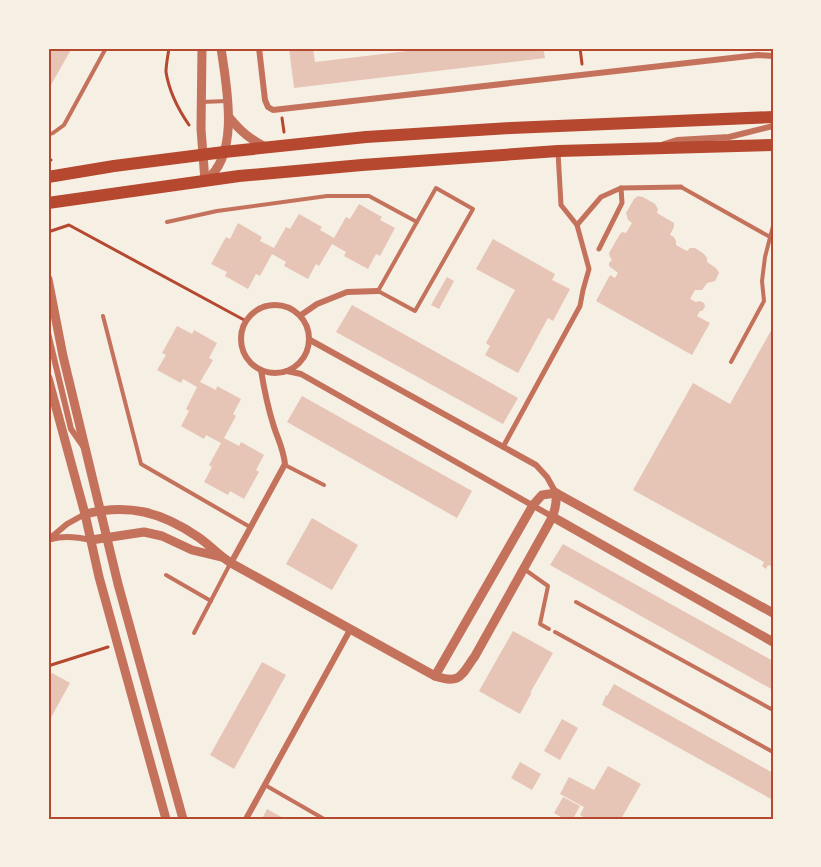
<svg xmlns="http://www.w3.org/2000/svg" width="821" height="867" viewBox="0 0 821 867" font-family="'Asap Condensed',sans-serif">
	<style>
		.building { fill: #e6c5b7 }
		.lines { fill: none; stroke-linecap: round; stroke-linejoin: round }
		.path { stroke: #b5482f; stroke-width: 3 }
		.service { stroke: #c5725c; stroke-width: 4 }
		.pedestrian { stroke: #c5725c; stroke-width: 5 }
		.minor { stroke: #c5725c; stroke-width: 6 }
		.tertiary { stroke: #c5725c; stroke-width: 9 }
		.primary { stroke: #b5482f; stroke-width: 12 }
		.neatline { fill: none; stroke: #b5482f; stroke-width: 2 }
	</style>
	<rect width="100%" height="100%" fill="#f6efe4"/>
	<g class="building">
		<path d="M48 48H72L48 90Z"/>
		<path d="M289 48H313L315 62 433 48H543L545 58 294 88Z"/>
		<path d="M638 196 643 197 655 204 658 209 657 213 674 223V227L670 235 674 237 676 241V245L687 251 690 248H695L704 254 707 258V262L716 268 718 271 719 273 715 281 707 283 702 290H695L690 299 696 302 700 301 704 303 705 307 702 311H700L697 316 710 323 692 355 596 301 610 275 615 278 618 273 609 266V263L612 260 610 257 609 253 620 234 622 232 626 233 632 223 628 220 626 213 634 199Z"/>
		<path d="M359 204 382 217 380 220 395 228 380 256 376 254 368 269 344 256 346 252 332 244 319 266 316 264 308 279 284 266 286 262 272 254 260 276 256 274 248 289 225 276 227 272 211 264 226 237 230 239 238 223 262 237 260 241 274 248 286 227 290 229 299 214 322 227 320 230 334 238 346 217 350 219Z"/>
		<path d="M493 239 555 274 552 280 570 289 553 321 548 318 518 373 485 355 490 346 486 343 515 290 476 269Z"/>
		<path d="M447 277 454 281 439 309 431 305Z"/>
		<path d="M352 305 518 398 503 424 336 332Z"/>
		<path d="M177 326 192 334 194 330 217 343 209 358 213 360 200 382 216 390 217 386 241 399 233 414 236 416 224 438 239 446 241 442 264 455 256 470 259 472 244 499 230 491 228 495 204 482 212 467 209 465 221 443 206 435 204 439 181 426 189 411 186 409 197 387 183 379 181 383 157 370 166 355 162 353Z"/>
		<path d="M773 327V567L768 565 766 569 762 566 764 562 633 490 693 383 730 404Z"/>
		<path d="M302 396 472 491 457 518 287 422Z"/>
		<path d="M312 518 358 545 332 590 286 564Z"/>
		<path d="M563 544 773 661V690L550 565Z"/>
		<path d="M513 631 553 653 530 693 532 692 520 714 479 691Z"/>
		<path d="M262 662 286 675 234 769 210 755Z"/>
		<path d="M52 673 70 683 48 723V680Z"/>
		<path d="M614 684 773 773V800L602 705 606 695 607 696Z"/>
		<path d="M562 719 578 728 560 760 544 751Z"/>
		<path d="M520 762 541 774 532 790 511 778Z"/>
		<path d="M608 766 641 784 621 819H587L580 815 584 807 560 794 569 777 594 790Z"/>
		<path d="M563 797 580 806 573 819H564L554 813Z"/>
		<path d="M267 809 285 819H262Z"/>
	</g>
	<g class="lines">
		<g class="path">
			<path d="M169 48C168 56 166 64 166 72 169 91 178 109 189 125"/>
			<path d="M580 48 582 64"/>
			<path d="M282 118 284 132"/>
			<path d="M48 161 51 160"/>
			<path d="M48 232 69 225 246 321"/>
			<path d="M48 666 108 647"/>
		</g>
		<g class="service">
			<path d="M201 102 227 101"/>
			<path d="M48 135 53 133 64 125 106 48"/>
			<path d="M681 187 770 237"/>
			<path d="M436 188 473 209 415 311 378 291Z"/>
			<path d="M167 222 217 211 327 196H369L417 222"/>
			<path d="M103 316 141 464 250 527"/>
			<path d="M731 362 764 301 762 281 765 257 773 226"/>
			<path d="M285 465 324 485"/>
			<path d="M524 569 548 586 540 624 549 629"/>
			<path d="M166 575 211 601"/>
			<path d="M576 602 773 710"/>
			<path d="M555 632 773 752"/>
			<path d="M194 633 230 564"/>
			<path d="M265 785 324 819"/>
		</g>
		<g class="pedestrian">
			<path d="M558 152 561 205 577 225"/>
			<path d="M599 249 622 203 621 188"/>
			<path d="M503 447 580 306 583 290 589 269 577 225 601 197 621 188 681 187"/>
		</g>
		<g class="minor">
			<path d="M259 48 265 100 268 107 273 110 758 55 773 56"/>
			<path d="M664 144 677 140 729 137 773 126"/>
			<circle cx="275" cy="339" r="34"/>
			<path d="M301 315 317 304 347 292 378 291"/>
			<path d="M48 333 71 429 83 446"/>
			<path d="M310 340 536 465 547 477 556 493"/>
			<path d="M287 371 301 374 553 517"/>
			<path d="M51 539C65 535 78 537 91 540"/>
			<path d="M48 540 67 524 85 514"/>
			<path d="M231 563 285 464C283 448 279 442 274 427 268 408 264 389 261 370"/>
			<path d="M246 819 350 630"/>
		</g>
		<g class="tertiary">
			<path d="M202 48 201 129 205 181"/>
			<path d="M229 117C241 132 250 139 267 148"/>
			<path d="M206 180C241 154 226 84 221 48"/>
			<path d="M48 279 63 356 118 584 183 819"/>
			<path d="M48 378 85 514 99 577 166 819"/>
			<path d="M556 493 773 613"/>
			<path d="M85 514C128 503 162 512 198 537 210 545 219 556 231 563L435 676C461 685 461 675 475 656L548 525C554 514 557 506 556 493"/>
			<path d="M553 517 773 642"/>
			<path d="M91 540 144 532 162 536 192 550 221 557"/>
			<path d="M435 676 533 505 542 495 556 493"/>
		</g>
		<g class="primary">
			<path d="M48 177 114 166 224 152 366 137 511 128 773 117"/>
			<path d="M48 203 239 176 362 165 558 151 773 145"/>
		</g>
	</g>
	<rect width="821" height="867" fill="none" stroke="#f6efe4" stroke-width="99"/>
	<rect x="50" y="50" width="722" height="768" class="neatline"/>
</svg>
